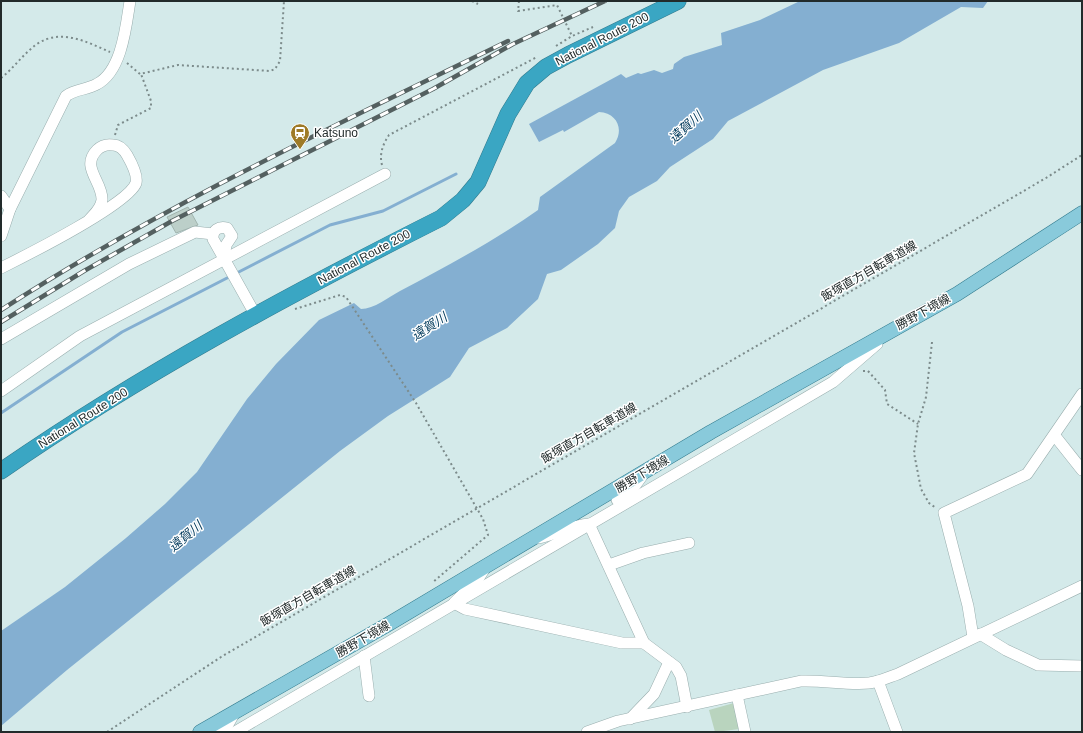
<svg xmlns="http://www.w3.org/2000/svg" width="1083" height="733" viewBox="0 0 1083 733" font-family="Arial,'Noto Sans JP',sans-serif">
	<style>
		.green { fill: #b9d4be }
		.water { fill: #84afd1 }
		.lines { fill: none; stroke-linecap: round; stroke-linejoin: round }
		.stream { stroke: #84afd1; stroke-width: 3 }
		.building { fill: #bccfc9; stroke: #a1b4ae }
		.minor-casing { stroke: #99aeae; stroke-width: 12 }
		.major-casing { stroke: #327b8e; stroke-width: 15 }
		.highway-casing { stroke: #327b8e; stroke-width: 17 }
		.path { stroke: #7c8b8b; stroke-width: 2; stroke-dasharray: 2 3; stroke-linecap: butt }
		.minor { stroke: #fff; stroke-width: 11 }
		.major { stroke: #89cadb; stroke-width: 14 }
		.highway { stroke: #3aa6c3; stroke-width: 16 }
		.rail-casing { stroke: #546060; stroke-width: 4.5 }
		.rail { stroke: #fff; stroke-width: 3; stroke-dasharray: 9; stroke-linecap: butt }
		.labels { text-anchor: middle; stroke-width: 3; stroke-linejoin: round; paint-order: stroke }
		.street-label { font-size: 12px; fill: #222b2b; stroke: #fff }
		.poi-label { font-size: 12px; fill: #222b2b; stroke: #fff; text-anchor: start }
		.water-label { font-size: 13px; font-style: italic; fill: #083f60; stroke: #fff }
	</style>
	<rect width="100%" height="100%" fill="#d4eaea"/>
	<path class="green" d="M734 703 740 729 715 732 709 710Z"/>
	<path class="water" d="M800 1H988L983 8 961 7 899 43 823 70 728 121 713 139 670 167 657 181 629 197 619 211 615 228 598 244 561 270 547 274 538 299 507 328 469 348 450 377 388 416 340 451 67 670 1 726V631L65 587 126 538 165 504 197 472 247 399 276 364 319 320 354 303 361 309C374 309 389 297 400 291 447 266 494 241 538 210L540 197 615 143C624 129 617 113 599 112L564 132 563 130 539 142 529 124 621 74 626 78 638 73 641 74 654 70 662 73 673 69 674 64 684 57 722 45 721 33 760 20Z"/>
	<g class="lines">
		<path class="stream" d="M1 413 122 332 330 225 383 211 456 174"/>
	</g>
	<path class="building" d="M188 207 198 225 176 233 167 217Z"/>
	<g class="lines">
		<g class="minor-casing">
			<g id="minor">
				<path d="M1 196 10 209"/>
				<path d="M1 236 10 209 66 96C75 89 87 90 97 84 122 71 126 26 130 1"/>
				<path d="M224 258 226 245 232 236 227 228C219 226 212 230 213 239L255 314"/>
				<path d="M1 268C25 256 129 204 136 183 138 175 131 162 127 155 124 150 120 145 113 145 107 144 101 146 97 150 80 167 103 182 102 200 101 209 94 214 89 220"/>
				<path d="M1 339 129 264 195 232 213 234"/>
				<path d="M1 391 80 336 385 174"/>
				<path d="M1055 436 1082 470"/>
				<path d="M617 500 634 487 645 472"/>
				<path d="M538 538C555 535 572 525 589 524L644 643 676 667 681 676 687 707"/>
				<path d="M609 565 643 553 689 543"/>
				<path d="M485 568 478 579 454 603 465 609 622 643H644"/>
				<path d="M980 634 1006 650 1038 665 1082 666"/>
				<path d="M973 637 968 606 944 513 1027 474 1082 394"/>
				<path d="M364 656 369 696"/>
				<path d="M878 681 897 732"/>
				<path d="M737 695 745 732"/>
				<path d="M630 719 654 694 669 662"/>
				<path d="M221 732 226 728 235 712"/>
				<path d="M235 732 833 382 877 344"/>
				<path d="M587 732 618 721 801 681C823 680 847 685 869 683 879 682 889 677 898 674L1082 586"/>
			</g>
		</g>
		<g class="major-casing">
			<path id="major" d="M200 732 387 625 711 432 957 294 1082 213"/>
		</g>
		<g class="highway-casing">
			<path id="highway" d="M1 471C141 374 290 294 441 218L463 200 478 182 508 114 527 83 546 67 568 55 678 1"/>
		</g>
		<g class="path">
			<path d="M472 1 478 4"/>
			<path d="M519 1 518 11 557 5 572 36 593 27"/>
			<path d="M556 46 572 36"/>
			<path d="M127 63 140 74 178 65 270 71 275 69 280 61 284 1"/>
			<path d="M1 78C14 68 24 53 37 44 61 28 87 42 110 52"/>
			<path d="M115 135 118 125 151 108V101L141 74"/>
			<path d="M382 165C379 154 383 144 389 135L537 57"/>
			<path d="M295 309 340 295 346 297 416 403 483 519 488 535 432 583"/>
			<path d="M932 342 926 397 918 424 914 453 921 489 929 503 936 508"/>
			<path d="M863 371H868L885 390 887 404 918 424"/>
			<path d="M107 732 221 657 1046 178 1082 155"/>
		</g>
		<use href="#minor" class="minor"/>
		<use href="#major" class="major"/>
		<use href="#highway" class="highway"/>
		<g class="rail-casing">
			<g id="rail">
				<path d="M1 310C162 206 336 125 508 41"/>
				<path d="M1 322 84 271 172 221 433 89 513 44 605 1"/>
			</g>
		</g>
		<use href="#rail" class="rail"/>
	</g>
	<defs>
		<g id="station-pin" transform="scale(1)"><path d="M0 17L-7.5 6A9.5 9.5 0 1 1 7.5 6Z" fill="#9e7a26" stroke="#fff"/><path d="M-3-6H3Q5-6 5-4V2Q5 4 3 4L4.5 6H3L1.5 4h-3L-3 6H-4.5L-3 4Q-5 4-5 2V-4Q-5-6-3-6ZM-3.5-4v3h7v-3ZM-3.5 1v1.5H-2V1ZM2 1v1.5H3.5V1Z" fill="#fff"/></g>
	</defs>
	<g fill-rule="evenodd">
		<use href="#station-pin" x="300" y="133"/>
	</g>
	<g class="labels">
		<g class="street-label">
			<text transform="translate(602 39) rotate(-27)" y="4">National Route 200</text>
			<text transform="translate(364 257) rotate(-28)" y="4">National Route 200</text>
			<text transform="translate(869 271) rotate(-30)" y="4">飯塚直方自転車道線</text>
			<text transform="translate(923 312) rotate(-29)" y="4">勝野下境線</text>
			<text transform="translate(83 418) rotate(-32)" y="4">National Route 200</text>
			<text transform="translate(589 433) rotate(-30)" y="4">飯塚直方自転車道線</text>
			<text transform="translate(642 474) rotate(-31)" y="4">勝野下境線</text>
			<text transform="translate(308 596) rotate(-30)" y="4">飯塚直方自転車道線</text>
			<text transform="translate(363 639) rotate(-30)" y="4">勝野下境線</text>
		</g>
		<g class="poi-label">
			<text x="314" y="137">Katsuno</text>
		</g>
		<g class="water-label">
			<text transform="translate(685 127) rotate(-42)" y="5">遠賀川</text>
			<text transform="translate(429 326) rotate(-33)" y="5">遠賀川</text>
			<text transform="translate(185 536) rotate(-40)" y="5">遠賀川</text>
		</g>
	</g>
	<rect width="1083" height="733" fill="none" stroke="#222b2b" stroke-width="4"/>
</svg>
